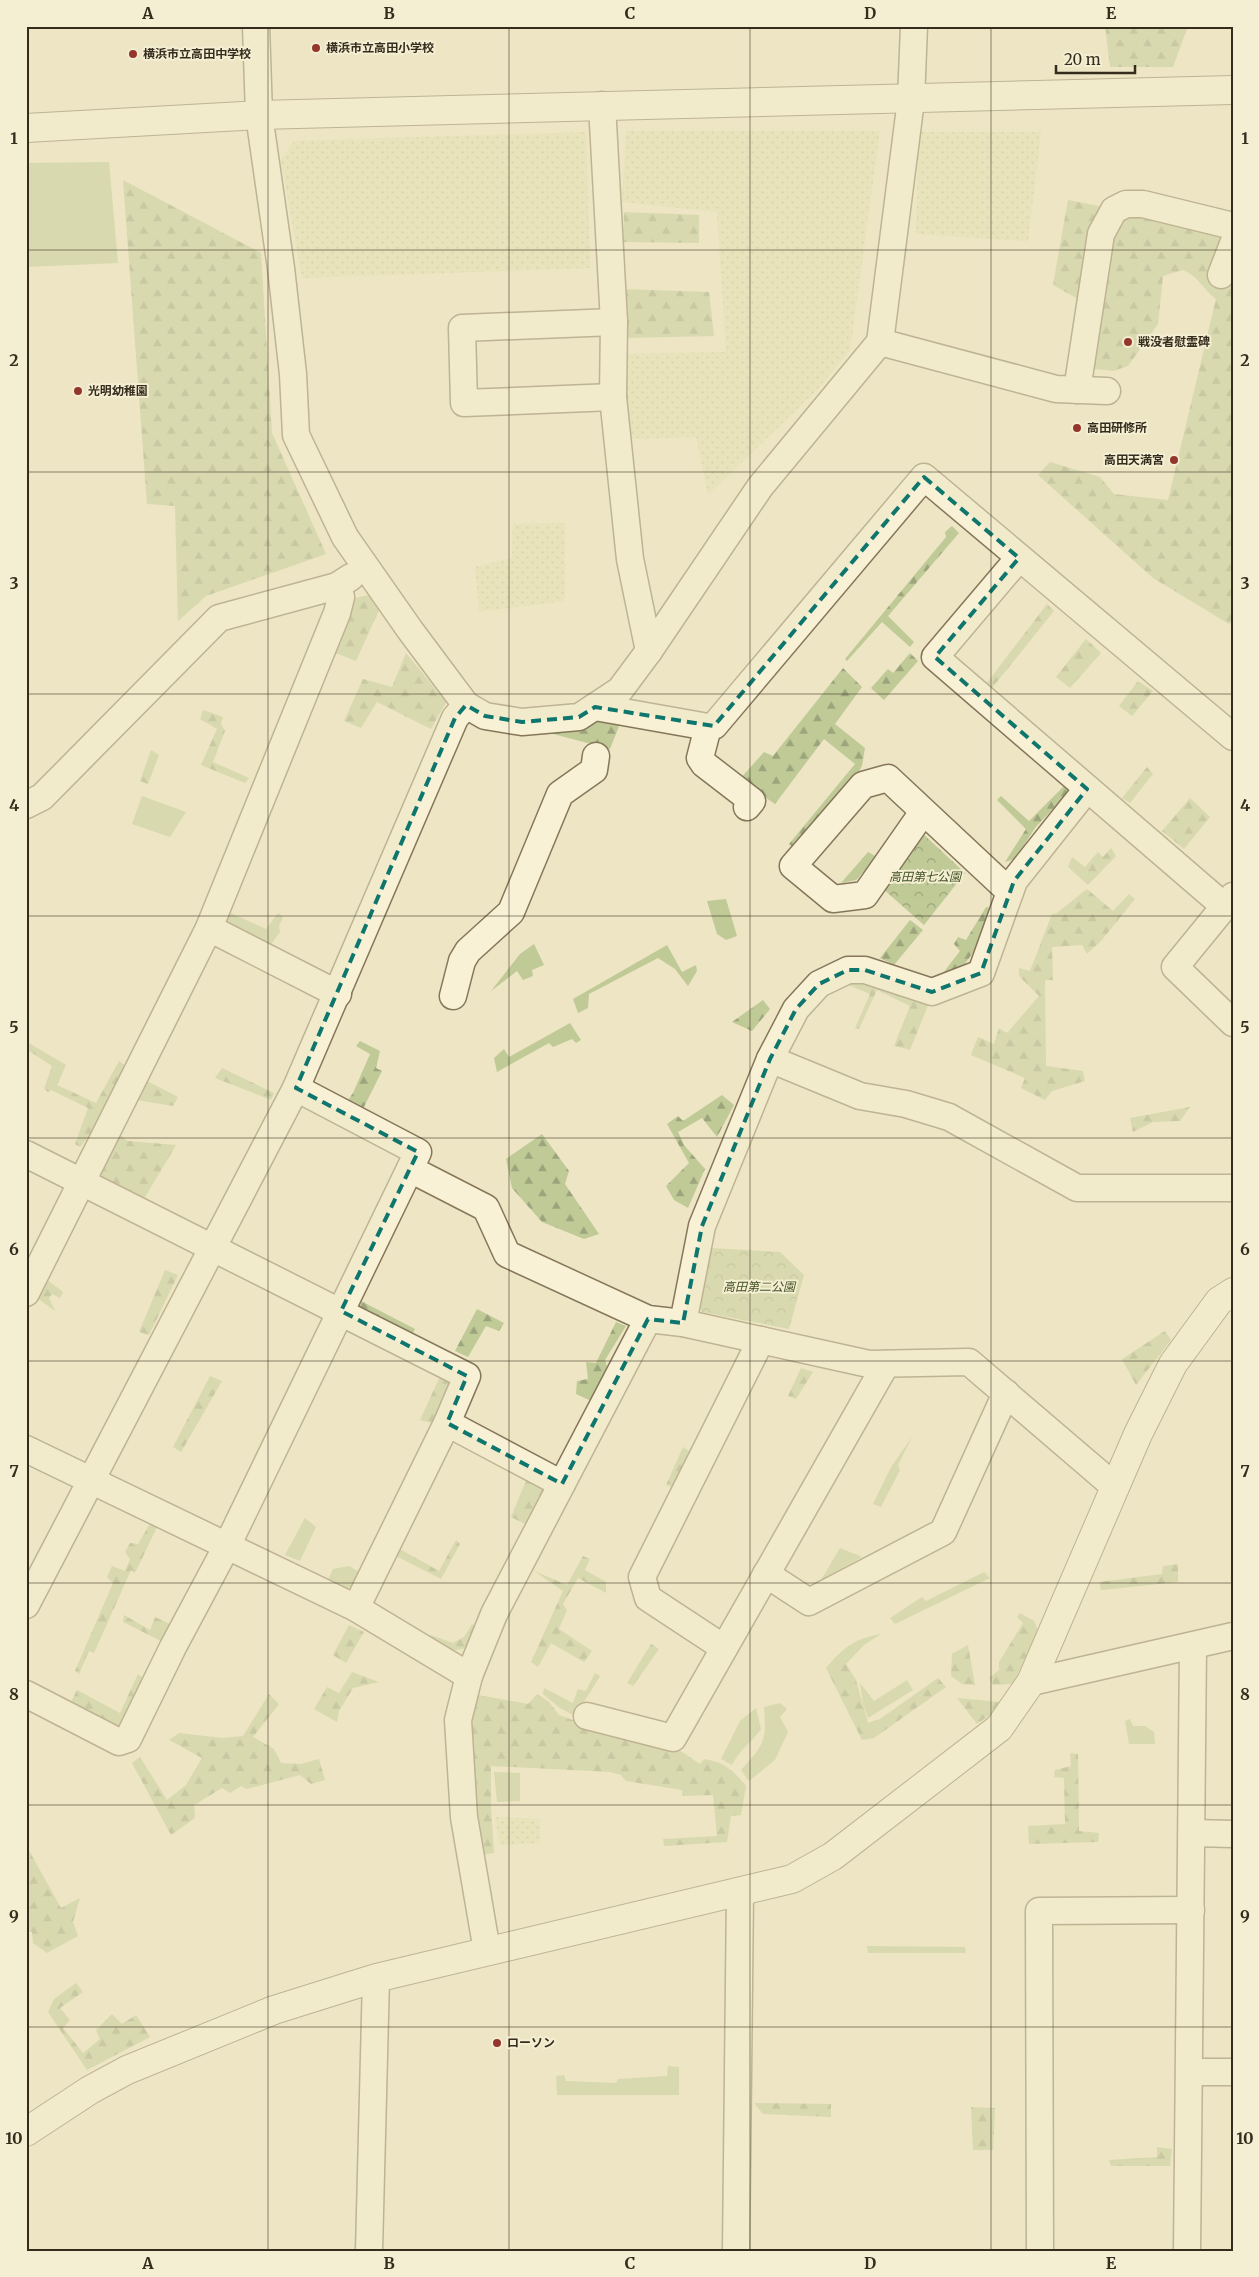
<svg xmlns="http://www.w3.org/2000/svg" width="1259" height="2277" viewBox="0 0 1259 2277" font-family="Merriweather,'Noto Sans JP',serif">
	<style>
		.farmland { fill: url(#farmland-dots) }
		.green { fill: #bfca97 }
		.forest { fill: url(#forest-firs) }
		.park { fill: url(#park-crowns) }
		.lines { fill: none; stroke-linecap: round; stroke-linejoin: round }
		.minor-casing { stroke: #86765a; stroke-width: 29 }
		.tertiary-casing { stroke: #86765a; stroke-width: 30 }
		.minor { stroke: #f8f1d6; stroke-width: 26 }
		.tertiary { stroke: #f8f1d6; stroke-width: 28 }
		.marked { fill: none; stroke: #0f766e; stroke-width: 4; stroke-dasharray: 10 6; stroke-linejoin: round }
		.grid { fill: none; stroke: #362c1e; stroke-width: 1; stroke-opacity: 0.55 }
		.poi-dot { fill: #94362c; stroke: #f4eed2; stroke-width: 2 }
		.labels { text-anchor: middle; stroke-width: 4; stroke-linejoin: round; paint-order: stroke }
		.poi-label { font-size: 12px; font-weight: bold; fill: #362c1e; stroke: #f4eed2; text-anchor: start }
		.park-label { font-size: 12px; font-style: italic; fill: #425225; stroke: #f4eed2 }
		.neatline { fill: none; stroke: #362c1e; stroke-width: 2 }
		.grid-label { font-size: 16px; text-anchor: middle; font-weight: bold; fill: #362c1e }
	</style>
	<defs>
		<pattern id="farmland-dots" width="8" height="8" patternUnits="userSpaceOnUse" patternTransform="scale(1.25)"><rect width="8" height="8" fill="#e2dfb0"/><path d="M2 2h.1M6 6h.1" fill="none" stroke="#c2c097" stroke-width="1.8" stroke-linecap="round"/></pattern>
		<pattern id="forest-firs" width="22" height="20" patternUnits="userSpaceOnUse" patternTransform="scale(1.25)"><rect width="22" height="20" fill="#bfca97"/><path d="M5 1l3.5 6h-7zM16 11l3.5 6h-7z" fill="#9ca47b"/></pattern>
		<pattern id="park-crowns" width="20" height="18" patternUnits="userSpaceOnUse" patternTransform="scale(1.25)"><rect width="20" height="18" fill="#bfca97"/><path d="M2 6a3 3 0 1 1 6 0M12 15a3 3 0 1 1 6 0" fill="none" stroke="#9ca47b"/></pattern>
	</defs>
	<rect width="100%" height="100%" fill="#ede5c3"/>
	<g class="farmland">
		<path d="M626 131H880L850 350 817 390 708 495 696 437 624 439 620 354 726 352 717 212 622 202Z"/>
		<path d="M586 132 590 268 302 278 281 160 294 141Z"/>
		<path d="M919 132H1041L1028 241 916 234Z"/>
		<path d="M565 523V601L479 612 475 567 512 558 513 524Z"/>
		<path d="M495 1817 540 1819V1843L500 1845Z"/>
	</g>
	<g class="green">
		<path d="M109 162 118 263 26 267V163Z"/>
		<path d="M142 796 186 812 170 837 132 824Z"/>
		<path d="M726 899 737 936 726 940 717 934 707 901Z"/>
		<path d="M231 913 266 929 278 913 283 917 279 926 280 932 269 947 224 925Z"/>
		<path d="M534 944 544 965 532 970 533 976 523 980 517 971 491 991 520 954Z"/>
		<path d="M667 945 682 972 696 965 697 971 688 986 675 969 658 958 589 994 588 1008 578 1013 573 999Z"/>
		<path d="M570 1023 581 1040 576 1043 572 1039 553 1047 549 1043 497 1072 494 1058 504 1049 509 1057Z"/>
		<path d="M912 1437 898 1465 900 1470 881 1507 873 1504 891 1467Z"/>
		<path d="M305 1518 316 1527 300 1561 285 1555Z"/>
		<path d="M840 1548 862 1557 821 1580Z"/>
		<path d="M349 1566 361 1573 353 1586 344 1589 328 1580 333 1569Z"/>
		<path d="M984 1572 990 1578 895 1624 890 1618 922 1597 926 1601Z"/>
		<path d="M595 1673 600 1676 584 1702 573 1715 560 1708 543 1694 544 1688 573 1703 578 1689 586 1691Z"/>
		<path d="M907 1680 913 1690 868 1718 863 1704 860 1683 874 1701Z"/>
		<path d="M780 1703 787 1709 780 1717 788 1732 775 1760 749 1781 741 1770C764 1744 767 1742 764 1707Z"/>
		<path d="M756 1708 761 1729C752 1742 739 1750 732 1765L721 1759 740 1721Z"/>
		<path d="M1130 1719 1133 1726H1145L1154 1732 1155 1744H1129L1125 1721Z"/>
		<path d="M494 1772 520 1773V1801L497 1802Z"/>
		<path d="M867 1946 965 1947 966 1953H868Z"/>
		<path d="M668 2066 679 2067V2095H557L556 2076 564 2075 566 2081 616 2083 618 2079 667 2076Z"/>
	</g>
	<g class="forest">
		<path d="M1105 26H1188L1173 67H1110Z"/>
		<path d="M123 180 261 253 272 433 326 554 206 596 178 621 175 506 147 504Z"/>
		<path d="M1068 200 1222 230 1213 265 1233 271V622L1229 624 1153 578 1038 475 1050 462 1100 477 1114 494 1168 500 1216 299C1202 288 1199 277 1183 270L1163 276 1158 324 1128 366 1113 371 1077 367 1080 300 1053 285Z"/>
		<path d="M624 212 699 215V243L623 242Z"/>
		<path d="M620 289 709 292 714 336 626 338Z"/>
		<path d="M952 526 959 533 888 616 914 642 910 647 882 622 847 661 845 659 946 537 945 532Z"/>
		<path d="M369 595 379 610 356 661 333 652 351 599Z"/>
		<path d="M1047 604 1054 611 992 688 986 684Z"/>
		<path d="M1086 639 1101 653 1070 688 1056 677Z"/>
		<path d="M406 653 446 702 431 729 377 702 361 728 344 721 363 679 392 687Z"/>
		<path d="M910 653 918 661 884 700 871 688 888 669 893 673Z"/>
		<path d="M843 668 862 687 835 724 865 748 862 766 857 775 794 848 789 844 855 764 824 739 775 804 739 780 764 752 773 756Z"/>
		<path d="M1138 681 1153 691 1132 716 1119 706Z"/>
		<path d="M203 710 223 717 221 724 225 731 213 762 249 778 245 783 201 765 217 729 200 719Z"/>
		<path d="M588 716 621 721 610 749 542 731Z"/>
		<path d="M151 750 159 755 148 784 140 781Z"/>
		<path d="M1147 767 1153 774 1130 803 1122 798Z"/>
		<path d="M1065 785 1069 791 1035 828 1015 859 1005 862 1026 829 997 800 1001 796 1029 821Z"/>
		<path d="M1190 798 1210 817 1184 849 1162 831Z"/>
		<path d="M1111 848 1116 856 1088 885 1068 867 1072 857 1085 867 1098 852 1103 857Z"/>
		<path d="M868 852 877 857 856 880 841 883Z"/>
		<path d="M1087 889 1113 911 1129 894 1135 899 1101 941 1087 954 1082 945 1052 947 1053 980H1045L1046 1066 1083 1071 1085 1081 1052 1091 1045 1100 1021 1088 1025 1078 971 1055 978 1037 994 1044 999 1028 1007 1033 1039 996 1019 976V968L1030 971 1052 914 1057 913Z"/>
		<path d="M986 907 991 908 978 946 964 965 940 977 960 951 954 944 958 937 966 940Z"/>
		<path d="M910 920 923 930 894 965 880 958Z"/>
		<path d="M852 981 929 1003 910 1050 894 1046 910 1006 877 990 859 1029 855 1028 870 994 846 984Z"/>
		<path d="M763 1000 770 1009 752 1031 732 1022Z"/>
		<path d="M360 1041 380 1051 376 1068 382 1071 362 1111 346 1103 353 1093 370 1054 356 1046Z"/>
		<path d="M27 1042 66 1065 57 1085 96 1103 119 1061 127 1067 96 1127 80 1147 75 1144 88 1108 51 1090 48 1092 44 1089 52 1066 26 1049Z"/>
		<path d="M222 1068 274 1093 271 1100 215 1078Z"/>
		<path d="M145 1080 178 1097 173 1106 137 1100 133 1108Z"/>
		<path d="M722 1095 734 1105 717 1137 702 1118 678 1132 684 1145 705 1169 688 1208 674 1200 666 1186 689 1163 667 1124 678 1116 683 1121Z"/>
		<path d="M1190 1107 1180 1121 1153 1122 1133 1132 1130 1118Z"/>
		<path d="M117 1132 128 1141 176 1145 144 1199 100 1178 97 1173Z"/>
		<path d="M542 1134 569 1171 565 1184 599 1234 584 1239 542 1222 512 1188 506 1159Z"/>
		<path d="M165 1270 178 1275 149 1335 139 1332Z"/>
		<path d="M367 1275 372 1278 361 1301 415 1329 411 1337 359 1308 355 1296Z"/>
		<path d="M46 1279 63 1292 60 1298 52 1294 49 1298 55 1311 37 1298Z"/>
		<path d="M477 1309 504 1323 499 1331 486 1326 468 1357 455 1351Z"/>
		<path d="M616 1322 626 1326 605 1360 609 1374 596 1398 589 1400 576 1394 577 1381 588 1379 586 1362 596 1363Z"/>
		<path d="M1165 1331 1171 1340 1136 1385 1122 1359Z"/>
		<path d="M801 1368 813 1372 796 1399 788 1396Z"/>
		<path d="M442 1372 457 1381 436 1424 420 1420Z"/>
		<path d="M210 1376 222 1381 181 1452 173 1447Z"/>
		<path d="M683 1447 693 1454 675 1488 666 1485Z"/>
		<path d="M528 1476 549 1489 527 1525 511 1517Z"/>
		<path d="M151 1522 158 1525 135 1573 131 1570 94 1653 89 1651 79 1674 75 1671 113 1583 107 1577 112 1566 125 1571 130 1559 125 1552 130 1543 138 1544Z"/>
		<path d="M456 1540 460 1544 441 1579 396 1556 398 1548 439 1571Z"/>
		<path d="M583 1556 590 1559 585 1570 606 1582V1593L578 1578 563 1604 567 1610 559 1629 592 1651 584 1662 551 1643 538 1667 531 1662 563 1591 534 1571 567 1585Z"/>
		<path d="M1178 1564V1582L1101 1590 1099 1582 1162 1574 1163 1566Z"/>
		<path d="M1020 1613 1034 1621 1038 1630 1013 1684 993 1685 989 1678 999 1670V1662L1023 1623 1017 1617Z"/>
		<path d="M124 1615 150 1630 155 1617 176 1627 119 1732 69 1706 77 1690 120 1713 138 1674 143 1678 161 1641 123 1622Z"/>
		<path d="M472 1624 480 1631 471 1647 452 1651 432 1640 431 1635 453 1643 464 1637Z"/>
		<path d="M349 1625 364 1632 346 1663 333 1655Z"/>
		<path d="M881 1634 864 1645 846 1664 856 1680 868 1723 880 1719 938 1678 946 1687 874 1738 862 1740 826 1668C844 1647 854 1639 881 1634Z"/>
		<path d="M651 1644 659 1649 633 1686 627 1683Z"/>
		<path d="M968 1645 975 1685 962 1684 951 1676 952 1654Z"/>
		<path d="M352 1672 379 1682 353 1688 339 1711 337 1722 314 1709 327 1687 339 1693Z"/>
		<path d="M269 1694 279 1704 253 1737 274 1749 281 1763 301 1764 319 1759 325 1780 311 1784 300 1775 247 1789 241 1786 230 1793 222 1788 194 1805 195 1818 171 1835 132 1763 140 1757 167 1800 186 1785 202 1758 169 1740 179 1733 223 1738 243 1736Z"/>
		<path d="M473 1694 528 1704 537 1694 549 1702 559 1715 581 1723 673 1746 700 1764 704 1759C724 1762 733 1770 746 1786L741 1815 731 1816 727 1842 664 1846 663 1839 717 1836 713 1795 683 1796 682 1790 626 1781 621 1775 610 1772 491 1766V1806L494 1853 481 1855 473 1757Z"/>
		<path d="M957 1698 1000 1702 990 1715 977 1724Z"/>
		<path d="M1070 1753 1078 1754 1079 1831 1099 1833 1098 1842 1029 1844 1028 1826 1065 1824 1064 1778 1054 1777 1055 1770 1071 1766Z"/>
		<path d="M26 1845 61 1908 80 1898 73 1922 78 1936 47 1953 33 1943 32 1932 26 1931Z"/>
		<path d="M76 1983 83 1992 60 2008 70 2020 63 2028 83 2053 100 2039 96 2030 112 2014 122 2024 136 2015 150 2037 87 2070 48 2012 54 1999Z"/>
		<path d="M754 2103 831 2104V2117L763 2114Z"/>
		<path d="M971 2107 995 2108 993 2150H973Z"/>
		<path d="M1157 2147 1172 2149 1170 2166H1111L1109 2160 1157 2157Z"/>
	</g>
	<g class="park">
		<path d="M921 832 965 873 924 925 882 888Z"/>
		<path d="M711 1248 780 1252 804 1275 789 1329 702 1312 698 1304Z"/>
	</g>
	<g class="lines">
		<g class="minor-casing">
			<g id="minor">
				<path d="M256 26 259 115 281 268 293 374 296 435 345 537 410 630 466 705 485 716 522 722 579 717 620 690 649 651 760 487 880 342 911 100 914 26"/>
				<path d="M602 105 614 322 613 397 630 559 649 651"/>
				<path d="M1221 275 1233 244"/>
				<path d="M880 342 1056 389 1107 391"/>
				<path d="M1077 390 1101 234 1114 210 1126 204H1143L1233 226"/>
				<path d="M613 397 464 403 462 328 614 322"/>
				<path d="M1019 558 935 657 1224 906"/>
				<path d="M595 707 708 727 714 726 924 477 1233 737"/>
				<path d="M708 727 700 758 704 764 752 801 747 807"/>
				<path d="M26 805 42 797 219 618 337 586 351 577"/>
				<path d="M923 812 865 895 833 899 793 866 863 785 888 778 1010 892"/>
				<path d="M1233 896 1175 967 1233 1023"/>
				<path d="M209 928 338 994"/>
				<path d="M453 996 462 961 468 951 511 912 560 794 594 770 596 756"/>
				<path d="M770 1059 860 1096 906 1104 949 1117 1077 1188H1233"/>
				<path d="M26 1154 467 1376 447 1423 356 1608"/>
				<path d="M410 1169 486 1208 507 1254 648 1319 683 1323 869 1364 969 1362 1115 1487"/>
				<path d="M26 1293 209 928 337 613 341 597 337 586"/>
				<path d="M683 1323 702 1226 770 1059 796 1009 819 984 848 970H865L932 992 981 973 1014 881 1087 789"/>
				<path d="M447 1423 562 1484"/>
				<path d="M26 1449 356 1608 469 1676"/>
				<path d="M766 1574 809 1602 943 1532 1006 1393"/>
				<path d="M26 1605 296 1088 455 718 466 705"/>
				<path d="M724 1648 648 1598 642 1577 761 1340"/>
				<path d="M1031 1682 1233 1636"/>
				<path d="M26 1694 119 1742 128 1739 173 1647 228 1544 418 1152 296 1088"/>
				<path d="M587 1716 673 1738 886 1364"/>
				<path d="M1192 1833 1233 1834"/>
				<path d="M487 1951 464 1817 458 1720 469 1676 494 1614 648 1319"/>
				<path d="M1191 2072H1233"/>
				<path d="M369 2251 376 1978"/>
				<path d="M736 2251 740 1892"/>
				<path d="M1040 2251 1039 1911 1191 1910"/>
				<path d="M1187 2251 1193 1647"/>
			</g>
		</g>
		<g class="tertiary-casing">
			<g id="tertiary">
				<path d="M26 128 259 115 1233 90"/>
				<path d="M26 2132 90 2090 127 2070 274 2010 376 1978 792 1879 833 1856 999 1728 1031 1682 1138 1434 1173 1364 1219 1301 1233 1292"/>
			</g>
		</g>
		<use href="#minor" class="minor"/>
		<use href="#tertiary" class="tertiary"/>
	</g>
	<path d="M0 0H1259V2277H0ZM924 477 1019 558 935 657 1087 789 1014 881 981 973 932 992 865 970H848L819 984 796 1009 770 1059 702 1226 683 1323 648 1319 562 1484 447 1423 467 1376 341 1311 418 1152 296 1088 455 718 466 705 485 716 522 722 579 717 595 707 714 726Z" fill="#ede5c3" fill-opacity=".55" fill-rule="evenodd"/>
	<path class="marked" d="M924 477 1019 558 935 657 1087 789 1014 881 981 973 932 992 865 970H848L819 984 796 1009 770 1059 702 1226 683 1323 648 1319 562 1484 447 1423 467 1376 341 1311 418 1152 296 1088 455 718 466 705 485 716 522 722 579 717 595 707 714 726Z"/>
	<path class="grid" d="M268 26V2251M509 26V2251M750 26V2251M991 26V2251M26 250H1233M26 472H1233M26 694H1233M26 916H1233M26 1138H1233M26 1361H1233M26 1583H1233M26 1805H1233M26 2027H1233"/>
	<g class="poi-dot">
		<circle cx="316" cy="48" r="5"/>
		<circle cx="133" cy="54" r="5"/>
		<circle cx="1128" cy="342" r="5"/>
		<circle cx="78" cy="391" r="5"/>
		<circle cx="1077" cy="428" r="5"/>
		<circle cx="1174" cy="460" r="5"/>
		<circle cx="497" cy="2043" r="5"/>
	</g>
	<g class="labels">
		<g class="poi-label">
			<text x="326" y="52">横浜市立高田小学校</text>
			<text x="143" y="58">横浜市立高田中学校</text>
			<text x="1138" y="346">戦没者慰霊碑</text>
			<text x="88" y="395">光明幼稚園</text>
			<text x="1087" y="432">高田研修所</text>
			<text x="1164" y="464" text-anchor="end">高田天満宮</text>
			<text x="507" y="2047">ローソン</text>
		</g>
		<g class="park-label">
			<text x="925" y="881">高田第七公園</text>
			<text x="759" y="1291">高田第二公園</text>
		</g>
	</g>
	<rect width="1259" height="2277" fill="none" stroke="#f4eed2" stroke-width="55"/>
	<path d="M1056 65v8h79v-8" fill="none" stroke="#362c1e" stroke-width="2.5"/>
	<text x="1064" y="65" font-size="15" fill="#362c1e" stroke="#f4eed2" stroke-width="4" paint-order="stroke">20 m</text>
	<rect x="28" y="28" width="1204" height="2222" class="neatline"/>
	<g class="grid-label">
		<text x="148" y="19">A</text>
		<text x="389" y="19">B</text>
		<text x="630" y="19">C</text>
		<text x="870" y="19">D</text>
		<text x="1111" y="19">E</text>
		<text x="14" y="144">1</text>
		<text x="1245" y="144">1</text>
		<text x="14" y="366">2</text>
		<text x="1245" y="366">2</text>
		<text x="14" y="589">3</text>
		<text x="1245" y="589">3</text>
		<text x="14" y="811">4</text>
		<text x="1245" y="811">4</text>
		<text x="14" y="1033">5</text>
		<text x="1245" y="1033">5</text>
		<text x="14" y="1255">6</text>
		<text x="1245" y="1255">6</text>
		<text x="14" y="1477">7</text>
		<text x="1245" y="1477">7</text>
		<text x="14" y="1700">8</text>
		<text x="1245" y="1700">8</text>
		<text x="14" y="1922">9</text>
		<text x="1245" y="1922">9</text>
		<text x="14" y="2144">10</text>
		<text x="1245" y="2144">10</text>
		<text x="148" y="2269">A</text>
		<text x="389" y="2269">B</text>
		<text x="630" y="2269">C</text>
		<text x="870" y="2269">D</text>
		<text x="1111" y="2269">E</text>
	</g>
</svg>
